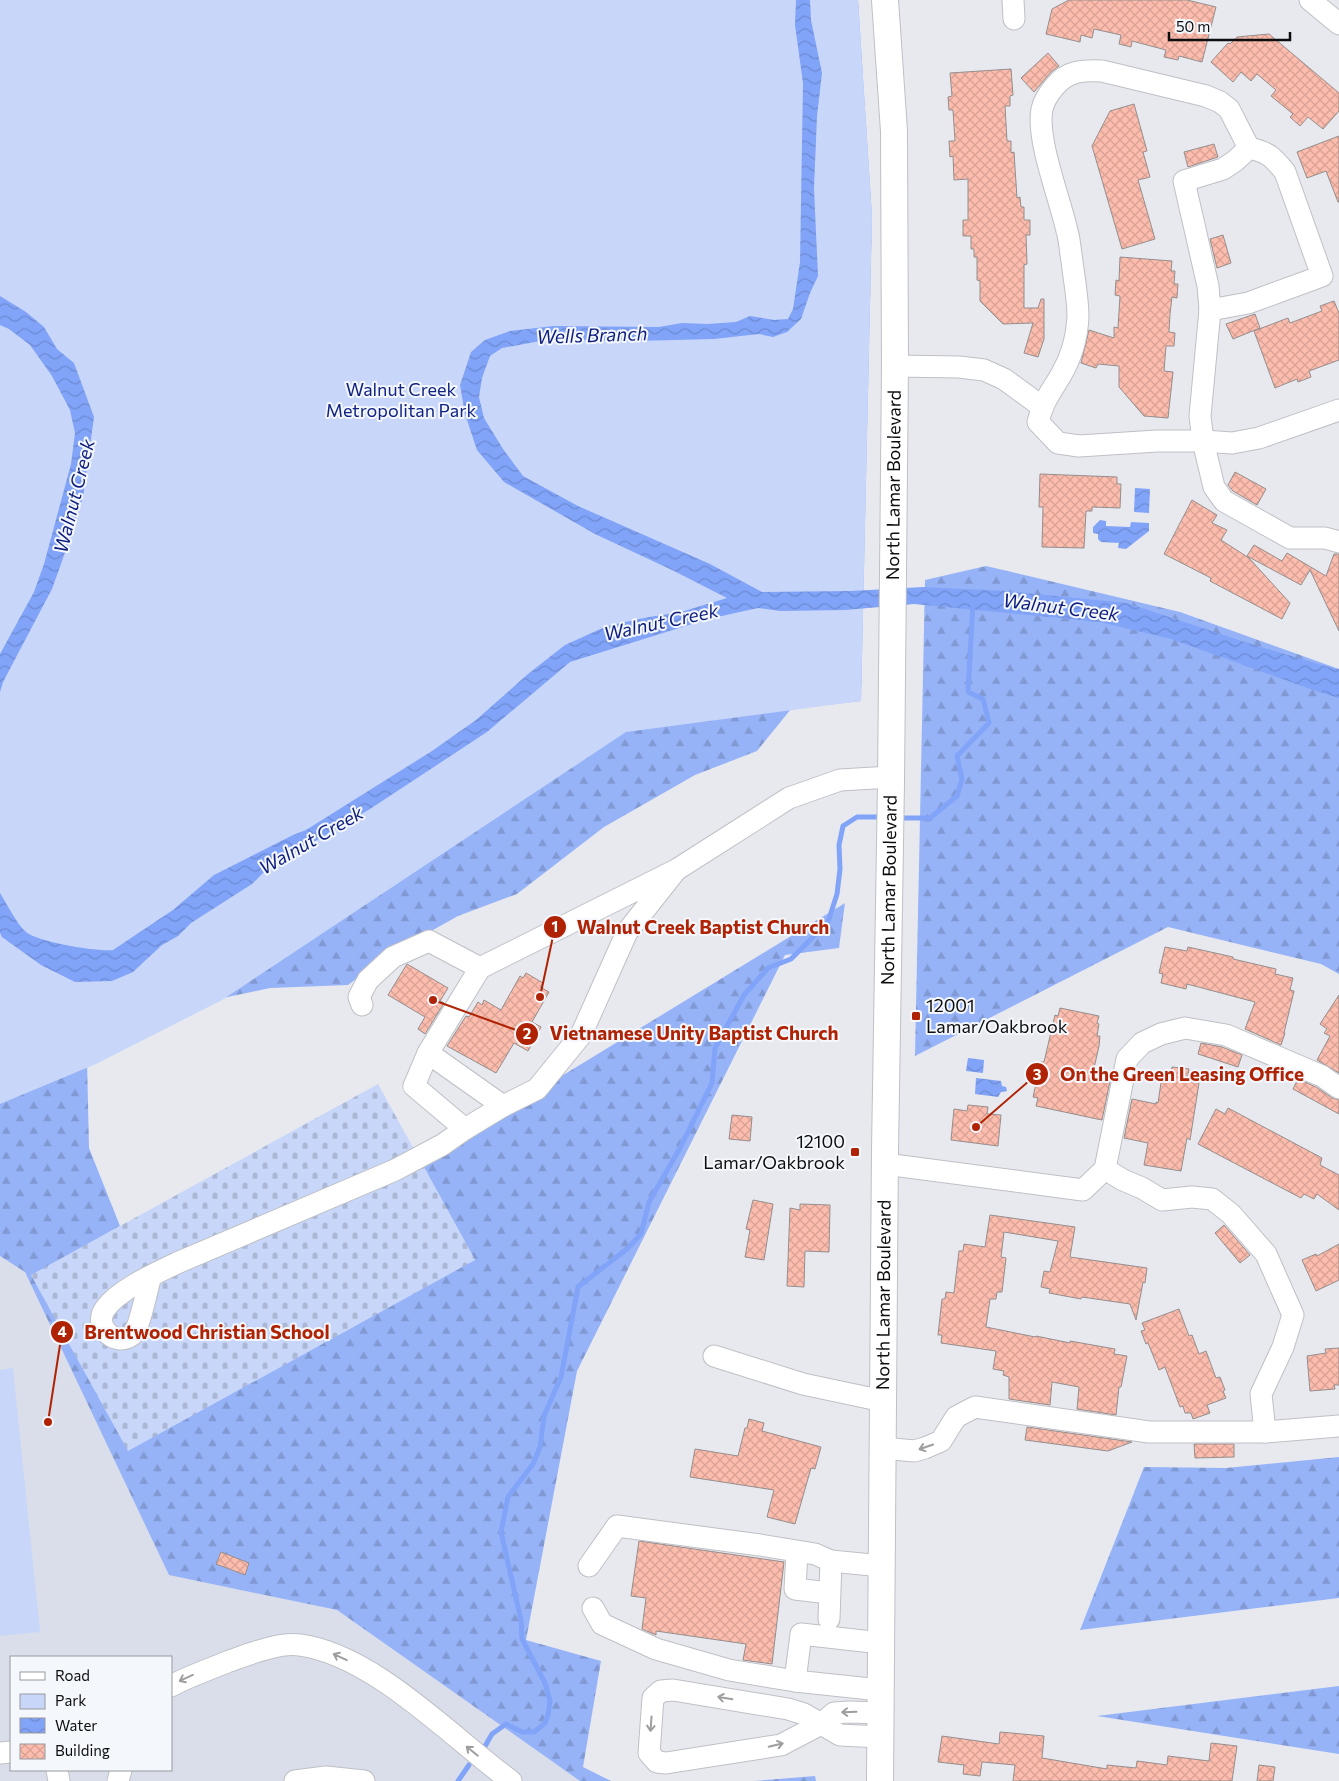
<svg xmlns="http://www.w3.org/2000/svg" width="1339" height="1781" viewBox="0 0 1339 1781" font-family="Commissioner,sans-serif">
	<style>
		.built { fill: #d9deea; fill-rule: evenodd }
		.forest { fill: url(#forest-firs) }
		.cemetery { fill: url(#cemetery-stones) }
		.park { fill: #c8d7f9 }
		.water { fill: url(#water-waves) }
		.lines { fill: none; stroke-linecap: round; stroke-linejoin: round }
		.stream { stroke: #81a3f8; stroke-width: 5 }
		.building { fill: url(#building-cross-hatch); stroke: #958e8d }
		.minor-casing { stroke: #bec0c6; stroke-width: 23 }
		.major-casing { stroke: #bec0c6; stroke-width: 28 }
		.minor { stroke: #fff; stroke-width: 21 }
		.major { stroke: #fff; stroke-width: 26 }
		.oneway { stroke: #9e9e9f }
		.poi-dot { fill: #af2203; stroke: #f4f7fc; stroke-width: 2 }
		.labels { text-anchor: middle; stroke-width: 4; stroke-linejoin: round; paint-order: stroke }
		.park-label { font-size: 18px; fill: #102383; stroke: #f4f7fc }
		.street-label { font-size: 18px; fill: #0c0d0e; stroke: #f4f7fc }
		.poi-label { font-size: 18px; fill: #0c0d0e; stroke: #f4f7fc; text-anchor: start }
		.water-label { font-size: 19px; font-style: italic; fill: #0d1e7e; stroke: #f4f7fc }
		.leader { fill: none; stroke: #af2203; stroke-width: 2 }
		.callout-dot { fill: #af2203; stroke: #f4f7fc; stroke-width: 2 }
		.mark-label { font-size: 15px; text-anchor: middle; font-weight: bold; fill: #fff }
		.callout-label { font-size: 19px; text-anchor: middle; font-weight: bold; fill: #af2203; stroke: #f4f7fc; stroke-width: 4; stroke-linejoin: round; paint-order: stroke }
	</style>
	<defs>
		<pattern id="forest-firs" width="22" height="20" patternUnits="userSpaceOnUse" patternTransform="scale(1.25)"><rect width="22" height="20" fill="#97b3f8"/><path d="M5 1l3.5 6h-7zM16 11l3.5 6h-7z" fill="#8199d3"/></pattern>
		<pattern id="cemetery-stones" width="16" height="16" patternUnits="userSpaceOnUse" patternTransform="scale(1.25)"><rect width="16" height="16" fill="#c8d7f9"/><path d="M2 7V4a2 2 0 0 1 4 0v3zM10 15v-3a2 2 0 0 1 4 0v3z" fill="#abb7d4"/></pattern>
		<pattern id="water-waves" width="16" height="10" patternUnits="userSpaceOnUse" patternTransform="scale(1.25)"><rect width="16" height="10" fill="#81a3f8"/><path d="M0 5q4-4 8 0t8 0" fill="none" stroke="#6e8bd3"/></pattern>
		<pattern id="building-cross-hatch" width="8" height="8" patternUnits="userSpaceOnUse" patternTransform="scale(1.25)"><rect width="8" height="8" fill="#fdbdae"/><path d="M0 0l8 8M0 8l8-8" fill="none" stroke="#d8a194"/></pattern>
	</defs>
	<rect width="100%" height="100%" fill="#e7e9ef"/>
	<path class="built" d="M0 1223 24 1269 170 1575 337 1610 580 1781H0ZM11 1657H171V1770H11Z"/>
	<g class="forest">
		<path d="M0 0H858L872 217 861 701 791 709 757 751 695 775 604 827 517 894 458 916 390 954 348 985 270 988 218 999 87 1059 89 1148 120 1226 31 1276 475 1260 421 1162 845 903 839 948 785 955 577 1371 526 1640 601 1661 583 1767 611 1781H580L337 1610 169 1575 25 1272 0 1256Z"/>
		<path d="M986 566 1180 612 1339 669V974L1321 964 1168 927 915 1056 925 580Z"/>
		<path d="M1339 1457V1598L1080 1630 1144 1467 1226 1468Z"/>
		<path d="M1339 1686V1754L1097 1716Z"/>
		<path d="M815 1776 816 1781H754Z"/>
	</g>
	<path class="cemetery" d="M378 1084 475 1260 128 1451 31 1275Z"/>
	<g class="park">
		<path d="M0 0H858L872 217 861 701 626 732 222 1000 96 1064 0 1104Z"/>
		<path d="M13 1368 40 1632 0 1636V1370Z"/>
	</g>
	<g class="water">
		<path d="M796 0H810L811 20 822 73 817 116 814 188 818 276 810 293 801 319 787 332 773 337 759 334 714 339 635 341 551 339 502 348 490 356 482 378 479 397 484 418 503 449 523 476 578 506 710 564 762 592 851 591 923 587 1007 591 1127 603 1254 645 1339 670V698L1316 691 1171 639 1100 622 914 604 845 610 781 611 758 608 708 619 570 662 487 732 370 809 266 870 252 884 191 923 178 936 162 945 133 972 112 981 75 982 41 965 2 937 0 933V893C7 904 16 923 26 932 38 942 97 952 113 950L173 910 214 875 293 835 306 830 432 751 476 720 528 674 565 645 607 626 649 617 681 612 727 598 672 570 595 534 504 482 477 450 465 414 460 385 471 352 485 340 510 331 554 326 659 327 682 323 707 324 736 322 750 316 774 320 788 319 793 309 800 262 803 83 795 25Z"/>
		<path d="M0 296 26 312 44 327 57 349 74 363 94 417 83 497 72 533 52 589 3 682 0 692V654L34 592 44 564 71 464 75 433 70 410 52 376 30 345 9 329 0 325Z"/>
		<path d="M1135 488 1150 489 1149 513 1134 512Z"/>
		<path d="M1100 520 1106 521V526L1130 527 1131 522 1149 523V531L1126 549 1118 548 1119 543 1101 542 1098 539V534L1093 533V527Z"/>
		<path d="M968 1058 984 1060 983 1073 966 1071Z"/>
		<path d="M976 1078 1001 1081 1002 1086 1006 1087 1007 1091 1001 1092 998 1097 975 1094Z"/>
	</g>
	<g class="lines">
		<g class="stream">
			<path d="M898 818H930L957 796 962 779 957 756 989 723 983 699 968 692 973 602"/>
			<path d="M484 1748 492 1734 506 1724 522 1732H534L545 1723 548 1715 550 1701 545 1683 522 1639 521 1620 501 1532 508 1497 533 1464 540 1447 544 1416 561 1377 578 1287 628 1248 641 1234 649 1202 680 1148 712 1083 715 1048 744 995 768 968 791 959 828 922 837 894 840 869 839 845 843 826 857 817H882"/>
			<path d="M458 1781 469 1765"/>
		</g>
	</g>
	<g class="building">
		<path d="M1069 0H1187L1216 7 1202 62 1179 56 1178 60 1164 57 1166 50 1132 41 1131 47 1119 44 1121 35 1094 29 1092 38 1081 35 1080 42 1046 34 1052 9Z"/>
		<path d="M1269 34 1339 93V111L1323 129 1308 117 1300 126 1290 117 1293 114 1271 96 1276 90 1257 74 1251 81 1241 72 1233 82 1211 62 1228 43 1230 44 1237 37Z"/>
		<path d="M1048 53 1059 66 1051 72 1034 92 1021 78Z"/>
		<path d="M1011 69 1013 95 1010 96V106H1005L1007 141H1011V153L1014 152 1017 198 1020 197 1021 207H1024V220H1030V235H1026L1027 264 1024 265V308H1038L1041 299H1044V339L1038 357 1024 353 1033 323 1003 324 980 301V281L977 280V257H974V249H971V236H963V220H968V179L954 180 953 156 950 157 949 141H955L953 110H949L948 97 952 96 950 73Z"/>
		<path d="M1134 104 1147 151 1143 152 1150 177 1138 180 1155 239 1122 249 1092 146 1110 111Z"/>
		<path d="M1339 136V202H1338L1326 171 1307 178 1297 152Z"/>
		<path d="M1214 144 1218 157 1188 167 1184 152Z"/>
		<path d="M1223 235 1231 263 1217 268 1210 239Z"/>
		<path d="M1120 257 1172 261 1171 271H1175L1174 284H1178L1177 298 1172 297 1170 314 1169 332 1175 333 1174 346H1166L1164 371 1173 372 1168 418 1144 416 1119 387V366L1098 364 1096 368 1081 363 1089 330 1114 338V327L1118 328 1120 296 1115 295 1116 280 1119 281Z"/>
		<path d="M1334 301 1339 313V360L1309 371 1311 377 1298 382 1297 379 1275 388 1254 331 1288 318 1290 323 1322 311 1320 306Z"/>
		<path d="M1255 314 1260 328 1233 339 1226 324Z"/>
		<path d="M1235 472 1266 489 1257 505 1233 491 1228 485Z"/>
		<path d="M1040 474 1117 477V484H1121L1120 508 1092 507V511H1086L1084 548 1042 547 1043 507H1039Z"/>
		<path d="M1192 500 1217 515 1212 523 1227 530 1221 540 1249 558 1290 603 1282 619 1210 581 1211 578 1164 554Z"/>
		<path d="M1254 545 1282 561 1287 553 1326 576 1334 554H1339V631L1310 570 1301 585 1247 556Z"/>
		<path d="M1165 947 1187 951 1188 947 1233 957V959L1276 969 1275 974 1293 978 1290 990 1294 991 1284 1033H1285L1281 1045 1245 1029 1255 1002 1187 984 1186 989 1161 983 1163 974 1159 973Z"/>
		<path d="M407 964 448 988 440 1001 444 1003 425 1034 418 1029 425 1017 388 995Z"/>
		<path d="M526 973 543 983 540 987 549 992 532 1022 541 1027 528 1051 514 1043 496 1073 447 1046 466 1016 469 1017 478 1002 482 1005 484 1000 501 1010 520 976 523 978Z"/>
		<path d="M1339 995V1073L1317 1060 1330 1036 1324 1033 1327 1029 1320 1024Z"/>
		<path d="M1060 1008 1099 1016 1097 1023 1099 1024 1097 1036H1100L1099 1046 1092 1077 1110 1081 1102 1120 1036 1106 1038 1098 1033 1097 1041 1062H1044L1055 1015 1058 1016Z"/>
		<path d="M1201 1043 1222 1047 1242 1055 1238 1067 1198 1054Z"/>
		<path d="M1172 1067 1189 1069 1187 1081 1199 1083 1190 1140 1187 1138 1181 1171 1144 1165 1148 1143 1124 1138 1132 1099 1156 1104V1102L1158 1103 1162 1076 1170 1077Z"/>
		<path d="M1298 1079 1316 1087 1332 1098 1339 1100V1114L1293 1089Z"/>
		<path d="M968 1105 988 1107 987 1114 1001 1115 998 1146 951 1140 954 1109 967 1111Z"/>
		<path d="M1228 1108 1322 1158 1320 1165 1339 1175V1210L1317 1194 1314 1199 1304 1194 1301 1198 1198 1144 1216 1109 1225 1114Z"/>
		<path d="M732 1115 752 1117 750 1141 729 1139Z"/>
		<path d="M753 1200 773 1204 764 1260 745 1257 750 1230 746 1229Z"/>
		<path d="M800 1204 830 1205 829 1252 805 1251 804 1287 787 1286 790 1208 800 1210Z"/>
		<path d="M990 1215 1075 1227 1070 1257 1147 1268 1145 1283 1143 1282 1136 1320 1130 1304 1082 1297 1081 1299 1049 1293 1050 1289 1041 1287 1044 1271 1050 1272 1058 1241 1004 1232 1001 1257 1006 1258 1002 1292H997L996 1299H990L986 1327 1035 1337 1036 1336 1070 1343V1341L1115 1349 1114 1354 1127 1356 1121 1387H1119L1116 1415 1077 1409 1079 1387 1052 1382 1050 1405 1009 1399V1377L1003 1375 1004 1371 993 1369 996 1351 941 1343 942 1335H938L942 1299H945L946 1292 954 1293 959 1251H963L964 1244 985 1247Z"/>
		<path d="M1224 1225 1250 1255 1240 1263 1215 1233Z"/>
		<path d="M1339 1244V1280L1316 1291 1302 1260 1316 1254 1317 1256Z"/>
		<path d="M1179 1309 1189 1336 1192 1335 1199 1354 1206 1351 1216 1378 1220 1377 1225 1390 1223 1391 1226 1398 1207 1405 1210 1413 1193 1419 1191 1413H1185L1183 1406 1180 1407 1165 1367 1159 1370 1148 1343 1146 1344 1141 1331 1145 1330 1142 1323Z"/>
		<path d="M1339 1348V1385H1334L1335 1389 1310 1391 1307 1356 1326 1353 1325 1349Z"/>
		<path d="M749 1419 764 1423 762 1431 821 1447 815 1469 811 1468 795 1524 767 1517 774 1490 690 1477 695 1449 738 1456 745 1428H747Z"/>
		<path d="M1027 1427 1132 1442 1108 1451 1025 1440Z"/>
		<path d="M1194 1444H1234V1457L1195 1458Z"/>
		<path d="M639 1541 784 1562 772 1664 743 1660 746 1644 656 1631V1635L642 1629 646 1598 631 1596Z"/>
		<path d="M221 1552 249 1563 245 1575 216 1564Z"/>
		<path d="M1000 1732 1044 1736 1042 1758 1107 1769V1765L1136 1768 1137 1761 1167 1765 1168 1756 1209 1761 1211 1743 1237 1746 1232 1781H1013L1015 1765 982 1762 980 1776 963 1774 964 1765 938 1762 942 1736 999 1744Z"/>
		<path d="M1259 1765 1275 1767 1273 1781H1257Z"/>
	</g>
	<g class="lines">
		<g class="minor-casing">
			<g id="minor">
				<path d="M1013 0 1014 19"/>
				<path d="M1310 0 1339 24"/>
				<path d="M1249 148 1235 161 1223 169 1184 181 1208 286 1210 310 1200 416 1203 441 1214 487 1224 501 1290 538H1325L1339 542"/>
				<path d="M1210 310 1248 303 1322 276 1285 172C1273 157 1268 152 1249 148L1229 109 1220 102 1206 96 1102 71C1083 70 1067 71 1055 86 1049 93 1044 100 1042 109 1036 139 1060 199 1067 231 1070 240 1070 251 1072 261 1074 279 1078 298 1078 317 1077 337 1071 358 1061 375 1051 392 1043 401 1038 422L1058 443 1079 446 1157 441H1203L1232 443 1259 438 1339 410"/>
				<path d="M895 366 959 367 984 370 1004 379 1041 406"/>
				<path d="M676 870 627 932 581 1035 537 1089 503 1106 428 1053 480 968 676 870 789 798 840 780 891 777"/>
				<path d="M362 1005 359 997 368 980 393 957 429 941 480 968"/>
				<path d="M428 1053 414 1086 465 1129 503 1106"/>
				<path d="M885 1164 1083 1190 1105 1169 1127 1059 1142 1043 1161 1034 1185 1028 1226 1035 1322 1076 1339 1088"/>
				<path d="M1105 1169 1123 1180 1142 1188 1162 1200 1192 1197 1212 1199 1231 1214 1266 1254 1293 1315 1283 1347 1261 1394 1265 1432"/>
				<path d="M151 1276C147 1288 140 1328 132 1335 115 1348 93 1326 105 1309 118 1290 156 1273 177 1263L395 1170 442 1145 465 1129"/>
				<path d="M714 1356 803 1384 883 1401"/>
				<path d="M883 1448 914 1451 925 1448 941 1441 956 1417 975 1407 1149 1432H1265L1339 1426"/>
				<path d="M797 1552 795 1589 829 1593"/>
				<path d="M589 1566 617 1526 760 1545 815 1554 831 1561 882 1566"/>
				<path d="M593 1608 602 1624 656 1649 729 1670 795 1681"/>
				<path d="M829 1619 831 1561"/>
				<path d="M171 1686C189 1676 208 1670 227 1662 247 1655 278 1642 300 1645 374 1655 451 1737 511 1781"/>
				<path d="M880 1690 795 1681 801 1634 881 1643"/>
				<path d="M880 1737 840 1735 804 1714 788 1709 673 1690 661 1691 653 1698 649 1753 657 1762 666 1763 781 1745 821 1724 834 1713 849 1712 880 1713"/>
				<path d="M0 1753 11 1752"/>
				<path d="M57 1770 59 1781"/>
				<path d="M118 1781 121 1770"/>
				<path d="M295 1781 326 1777 364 1781"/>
			</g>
		</g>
		<g class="major-casing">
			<g id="major">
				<path id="s1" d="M880 1781 885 1151 891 782 895 366 894 131 885 0"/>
			</g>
		</g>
		<use href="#minor" class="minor"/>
		<use href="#major" class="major"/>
	</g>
	<defs><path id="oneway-shaft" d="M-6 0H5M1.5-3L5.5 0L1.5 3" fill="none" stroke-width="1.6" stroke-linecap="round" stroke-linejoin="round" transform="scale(1.25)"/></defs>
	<g class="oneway">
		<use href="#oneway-shaft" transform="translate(926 1447) rotate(161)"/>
		<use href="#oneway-shaft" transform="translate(340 1657) rotate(-155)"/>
		<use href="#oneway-shaft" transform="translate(186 1678) rotate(155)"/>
		<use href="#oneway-shaft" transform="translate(725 1698) rotate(-171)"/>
		<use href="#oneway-shaft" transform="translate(849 1712) rotate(178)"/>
		<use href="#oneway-shaft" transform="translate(651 1724) rotate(94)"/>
		<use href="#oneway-shaft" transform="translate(776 1745) rotate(-13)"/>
		<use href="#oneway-shaft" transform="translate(472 1751) rotate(-141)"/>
	</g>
	<g class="poi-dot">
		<rect x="911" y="1011" width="10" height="10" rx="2.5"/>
		<rect x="850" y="1147" width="10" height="10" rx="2.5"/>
	</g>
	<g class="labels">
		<g class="park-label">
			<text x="401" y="396">Walnut Creek<tspan x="401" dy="21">Metropolitan Park</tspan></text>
		</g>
		<g class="street-label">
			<text dy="6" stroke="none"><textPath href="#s1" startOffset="1296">North Lamar Boulevard</textPath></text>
			<text dy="6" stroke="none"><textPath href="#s1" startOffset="891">North Lamar Boulevard</textPath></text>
			<text dy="6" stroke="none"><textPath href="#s1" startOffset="486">North Lamar Boulevard</textPath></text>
		</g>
		<g class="poi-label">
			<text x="926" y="1012">12001<tspan x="926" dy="21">Lamar/Oakbrook</tspan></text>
			<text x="845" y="1148" text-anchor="end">12100<tspan x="845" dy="21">Lamar/Oakbrook</tspan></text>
		</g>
		<g class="water-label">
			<text transform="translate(592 335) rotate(-2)" y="7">Wells Branch</text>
			<text transform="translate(74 496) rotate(-76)" y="7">Walnut Creek</text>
			<text transform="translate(1061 607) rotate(7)" y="7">Walnut Creek</text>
			<text transform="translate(661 622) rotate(-12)" y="7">Walnut Creek</text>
			<text transform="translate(311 840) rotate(-30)" y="7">Walnut Creek</text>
		</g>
	</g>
	<path class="leader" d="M540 997L555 927M433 1000L527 1034M976 1127L1037 1074M48 1422L62 1332"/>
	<g class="callout-dot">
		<circle cx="540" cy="997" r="5"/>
		<circle cx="433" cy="1000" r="5"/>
		<circle cx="976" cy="1127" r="5"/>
		<circle cx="48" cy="1422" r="5"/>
		<circle cx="555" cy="927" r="12"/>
		<circle cx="527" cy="1034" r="12"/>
		<circle cx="1037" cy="1074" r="12"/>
		<circle cx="62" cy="1332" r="12"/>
	</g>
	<g class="mark-label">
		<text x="555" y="932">1</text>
		<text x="527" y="1039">2</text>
		<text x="1037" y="1080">3</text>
		<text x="62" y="1337">4</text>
	</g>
	<g class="callout-label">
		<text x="703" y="934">Walnut Creek Baptist Church</text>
		<text x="694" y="1040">Vietnamese Unity Baptist Church</text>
		<text x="1182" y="1081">On the Green Leasing Office</text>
		<text x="207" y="1339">Brentwood Christian School</text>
	</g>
	<rect x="10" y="1656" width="162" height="115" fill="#f4f7fc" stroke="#97999d"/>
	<rect x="20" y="1672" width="25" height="8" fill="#ffffff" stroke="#97999d"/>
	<text x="55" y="1681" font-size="15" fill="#0c0d0e">Road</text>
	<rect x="20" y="1694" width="25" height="15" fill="#c8d7f9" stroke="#97999d"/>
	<text x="55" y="1706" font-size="15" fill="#0c0d0e">Park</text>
	<rect x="20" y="1718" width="25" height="15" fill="url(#water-waves)" stroke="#97999d"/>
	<text x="55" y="1731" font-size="15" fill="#0c0d0e">Water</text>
	<rect x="20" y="1744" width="25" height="15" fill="url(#building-cross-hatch)" stroke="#97999d"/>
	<text x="55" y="1756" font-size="15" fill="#0c0d0e">Building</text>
	<path d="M1169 32v8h121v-8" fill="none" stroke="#0c0d0e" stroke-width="2.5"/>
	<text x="1176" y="32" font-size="15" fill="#0c0d0e" stroke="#f4f7fc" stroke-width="4" paint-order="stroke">50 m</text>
</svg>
